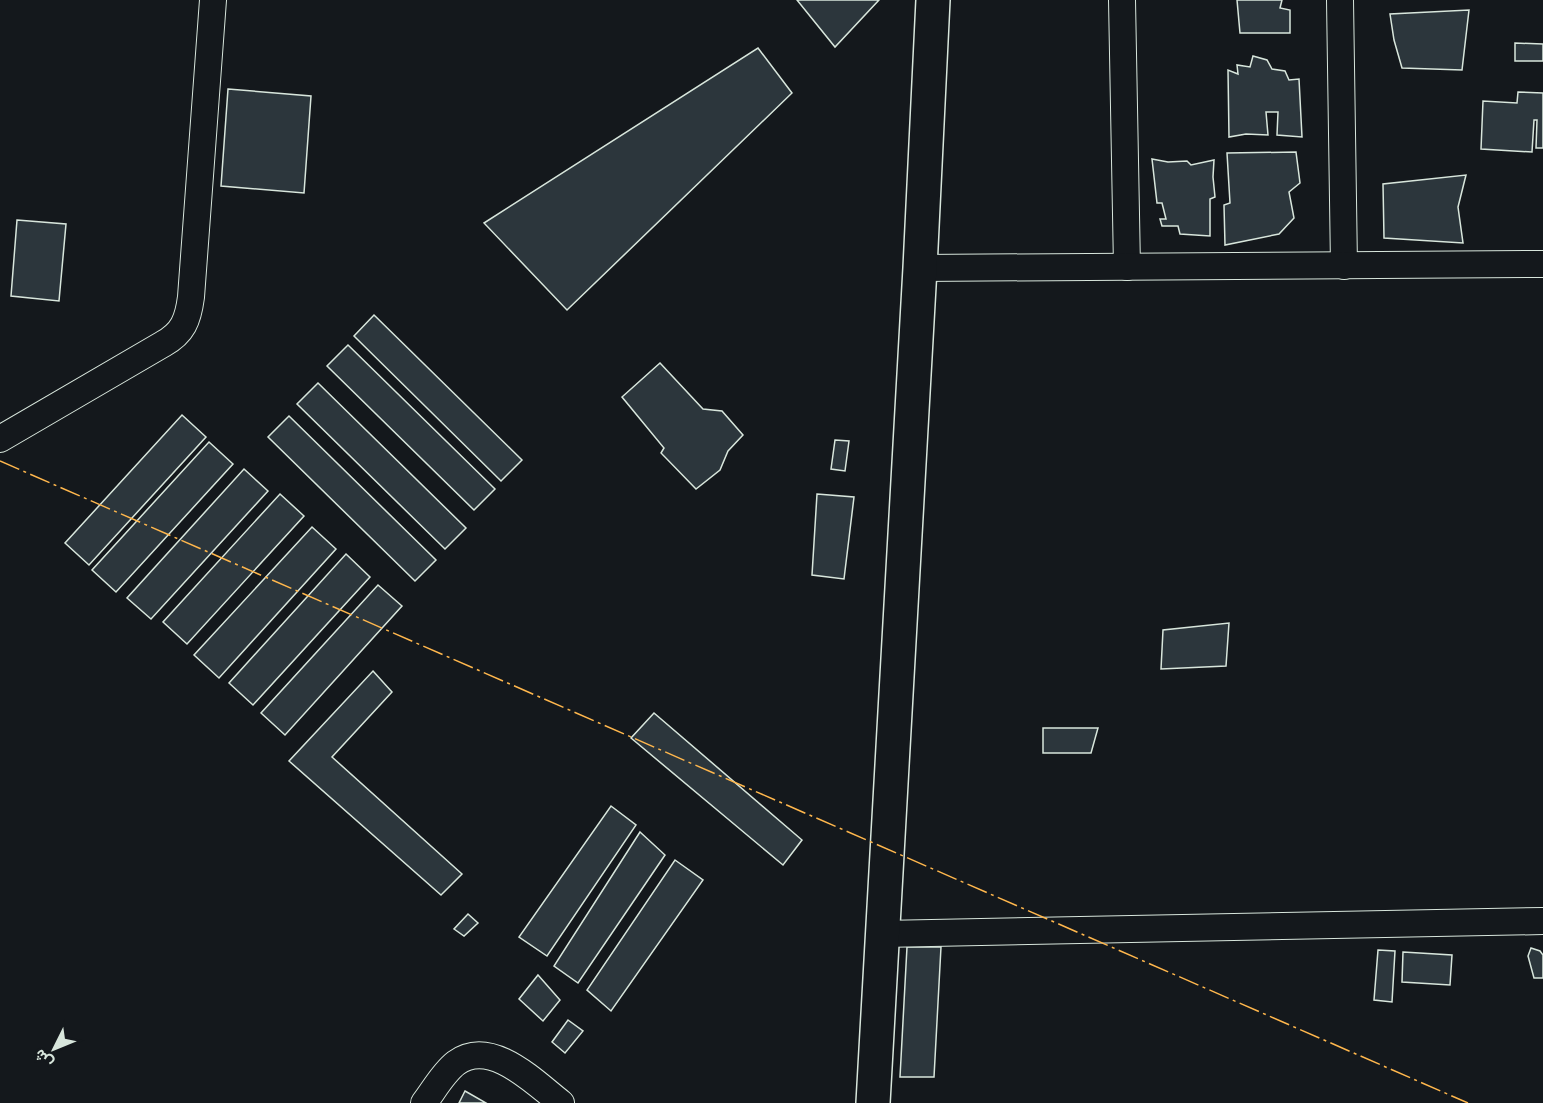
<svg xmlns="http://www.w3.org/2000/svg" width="1543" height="1103" viewBox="0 0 1543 1103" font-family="'Golos Text',Vazirmatn,sans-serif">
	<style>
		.building { fill: #2c363c; stroke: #d8e6dc; stroke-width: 1.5 }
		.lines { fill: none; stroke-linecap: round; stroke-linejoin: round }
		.minor-casing { stroke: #d8e6dc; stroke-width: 28 }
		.secondary-casing { stroke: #d8e6dc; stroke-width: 36 }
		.minor { stroke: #14181c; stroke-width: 26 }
		.secondary { stroke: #14181c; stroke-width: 33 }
		.power { stroke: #ffb74d; stroke-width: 1.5; stroke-dasharray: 21 4.5 3 4.5; stroke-linecap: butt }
	</style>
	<rect width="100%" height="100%" fill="#14181c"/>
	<g class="building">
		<path d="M797 0H879L835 47Z"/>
		<path d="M1237 0H1282L1280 8 1290 10V33H1240Z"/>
		<path d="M1469 10 1462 70 1402 68 1394 40 1390 14Z"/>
		<path d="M1515 43 1543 44V61H1515Z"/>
		<path d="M758 48 792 93 567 310 484 223Z"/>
		<path d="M1253 56 1267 60 1272 69 1285 71 1289 80 1299 79 1302 137 1277 135 1278 112H1266L1268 135 1246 134 1229 137 1228 70 1238 74 1237 65 1250 67Z"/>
		<path d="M228 89 311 96 304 193 221 186Z"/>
		<path d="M1518 92 1543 93V148H1536L1537 120H1534L1532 152 1481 149 1483 101 1517 103Z"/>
		<path d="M1296 152 1300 183 1289 192 1294 218 1279 234 1225 245 1224 205 1230 203 1227 153Z"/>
		<path d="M1152 159 1168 162 1187 161 1191 165 1214 160 1213 177 1215 197 1210 199V236L1180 234 1178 226H1162L1160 219H1166L1162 203H1157Z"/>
		<path d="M1466 175 1458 207 1463 243 1384 238 1383 184Z"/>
		<path d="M17 220 66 224 59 301 11 296Z"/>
		<path d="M374 315 522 460 501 481 354 336Z"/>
		<path d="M348 345 495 489 474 510 327 366Z"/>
		<path d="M660 363 703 409 722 411 743 435 728 451 720 470 696 489 661 453 664 448 622 397Z"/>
		<path d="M318 383 466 528 445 549 297 404Z"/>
		<path d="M182 415 206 437 89 565 65 543Z"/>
		<path d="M289 416 436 560 415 581 268 437Z"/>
		<path d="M835 440 849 441 845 471 831 469Z"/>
		<path d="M209 442 233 464 116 592 92 570Z"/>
		<path d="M244 469 268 491 151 619 127 598Z"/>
		<path d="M280 494 304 516 187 644 163 622Z"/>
		<path d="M817 494 854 497 844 579 812 575Z"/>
		<path d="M312 527 336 549 219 678 194 655Z"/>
		<path d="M346 554 370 577 253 705 229 683Z"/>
		<path d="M378 585 402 606 285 735 261 713Z"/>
		<path d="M1229 623 1226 666 1161 669 1163 630Z"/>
		<path d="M373 671 392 692 332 757 462 874 441 895 289 761Z"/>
		<path d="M654 713 802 840 783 865 631 738Z"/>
		<path d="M1043 728H1098L1091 753H1043Z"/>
		<path d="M611 806 636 825 547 956 519 937Z"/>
		<path d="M640 832 665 855 578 983 554 966Z"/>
		<path d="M675 860 703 880 611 1011 587 990Z"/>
		<path d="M468 914 478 923 464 936 454 929Z"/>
		<path d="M907 947H941L934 1077H900Z"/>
		<path d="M1531 948 1540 951 1543 955V978H1534L1528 956Z"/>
		<path d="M1378 950 1395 951 1392 1002 1374 1000Z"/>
		<path d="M1403 952 1452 955 1450 985 1402 982Z"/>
		<path d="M538 975 560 1000 543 1021 519 999Z"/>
		<path d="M568 1020 583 1031 565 1053 552 1042Z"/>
		<path d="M465 1091 486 1103H459Z"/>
	</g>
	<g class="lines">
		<g class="minor-casing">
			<g id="minor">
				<path d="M1122 0 1127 267"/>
				<path d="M1340 0 1344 266"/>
				<path d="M920 268 1543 264"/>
				<path d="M0 439 163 344C183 333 188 320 191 297L213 0"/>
				<path d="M882 934 1543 921"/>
				<path d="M424 1103C434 1090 443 1073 456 1063 491 1037 535 1083 561 1103"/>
			</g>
		</g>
		<g class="secondary-casing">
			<path id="secondary" d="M873 1103 920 268 933 0"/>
		</g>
		<use href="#minor" class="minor"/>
		<use href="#secondary" class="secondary"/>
		<path class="power" d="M0 461 1468 1103"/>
	</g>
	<g transform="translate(54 1049) rotate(227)" stroke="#14181c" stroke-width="4.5" paint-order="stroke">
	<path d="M0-4.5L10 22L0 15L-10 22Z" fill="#d8e6dc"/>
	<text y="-9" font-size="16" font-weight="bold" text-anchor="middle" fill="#d8e6dc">ش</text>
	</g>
</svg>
